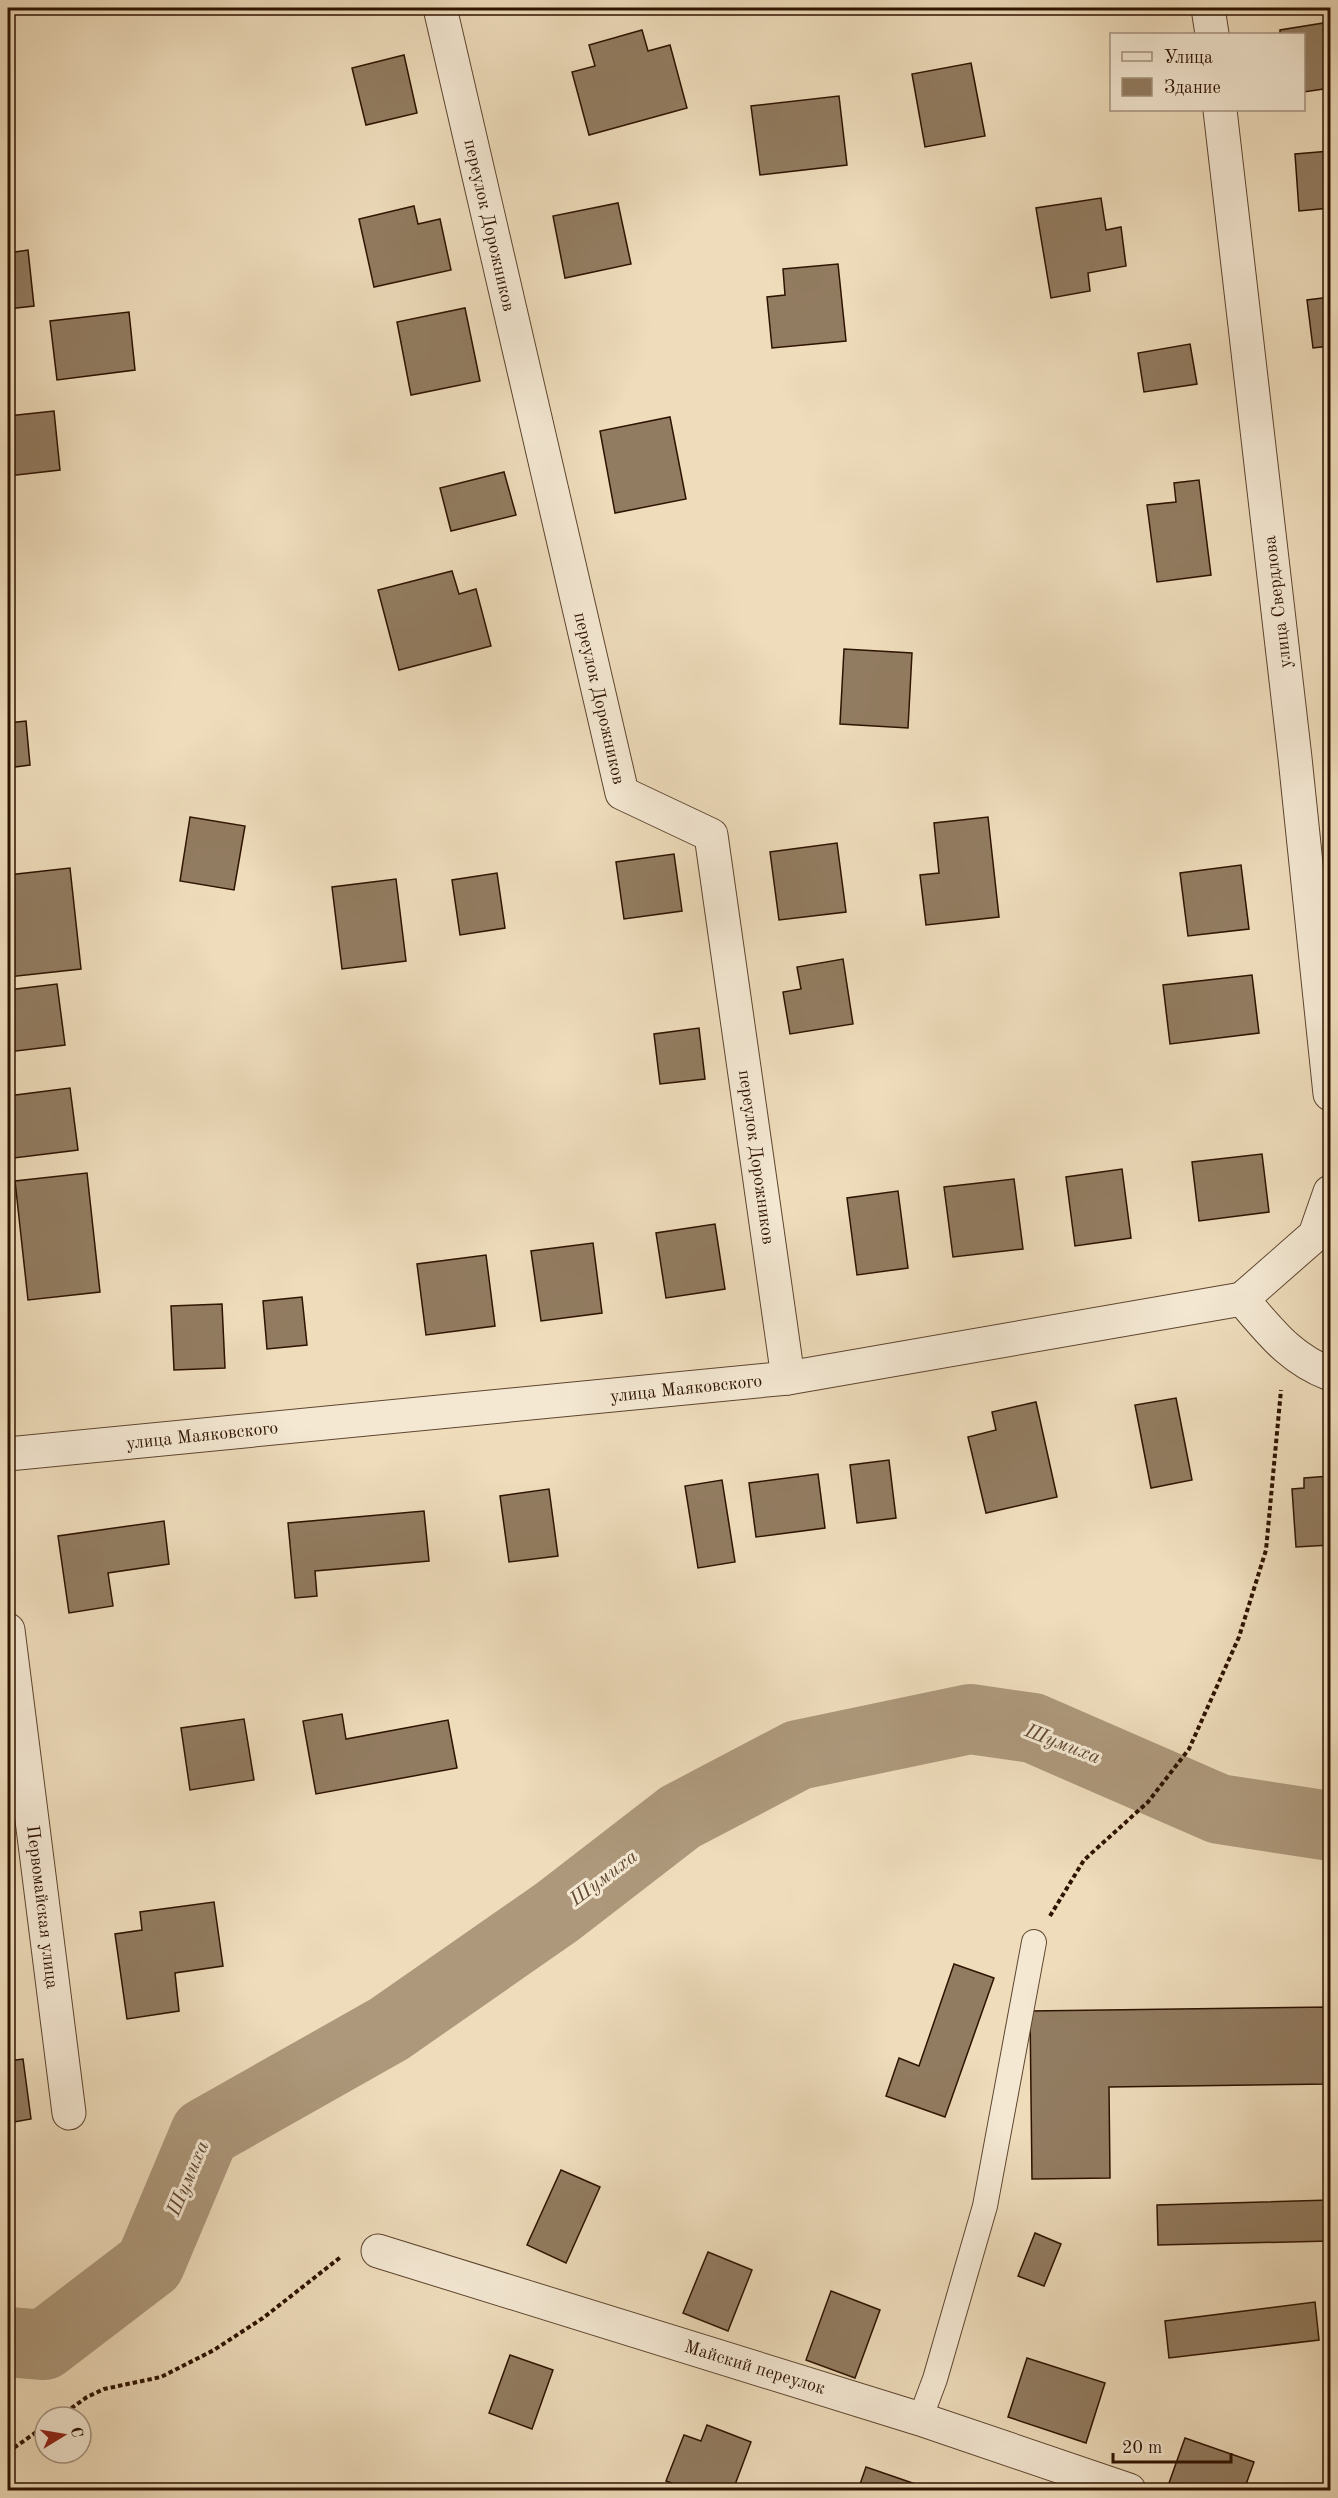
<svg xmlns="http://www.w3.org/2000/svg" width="1338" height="2498" viewBox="0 0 1338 2498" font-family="'Old Standard TT',serif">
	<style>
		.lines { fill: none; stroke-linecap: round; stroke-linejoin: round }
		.river { stroke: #ad987b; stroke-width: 70 }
		.building { fill: #927c61; stroke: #2e1300; stroke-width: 1.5 }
		.lane-casing { stroke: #5e452f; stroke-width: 26 }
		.street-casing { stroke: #5e452f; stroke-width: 35 }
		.path { stroke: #2e1300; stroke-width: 4; stroke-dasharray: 4.5 3; stroke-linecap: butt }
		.lane { stroke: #f4e8d3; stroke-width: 24 }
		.street { stroke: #f4e8d3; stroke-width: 33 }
		.labels { text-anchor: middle; stroke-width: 6; stroke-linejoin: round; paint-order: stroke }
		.street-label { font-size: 18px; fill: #2e1300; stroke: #f4e8d3 }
		.water-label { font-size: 20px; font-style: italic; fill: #614831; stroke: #f4e8d3 }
	</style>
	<rect width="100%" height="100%" fill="#eedcbb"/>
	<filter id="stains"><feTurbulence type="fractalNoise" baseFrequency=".00333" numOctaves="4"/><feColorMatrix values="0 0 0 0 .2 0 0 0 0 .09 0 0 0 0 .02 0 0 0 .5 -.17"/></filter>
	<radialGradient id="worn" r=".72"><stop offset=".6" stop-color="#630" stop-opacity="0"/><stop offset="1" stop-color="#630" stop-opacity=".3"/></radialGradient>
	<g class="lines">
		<path class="river" d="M8 2342 44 2345 150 2264 205 2133 389 2029 557 1912 680 1817 798 1755 970 1719 1033 1728 1219 1809 1330 1826"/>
	</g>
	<g class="building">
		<path d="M1094 8H1129L1094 12Z"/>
		<path d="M1330 22V88L1304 92V34H1280V30Z"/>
		<path d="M642 30 648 51 670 45 687 108 589 135 572 72 595 66 589 45Z"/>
		<path d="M404 55 417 113 366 125 352 68Z"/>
		<path d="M971 63 985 136 925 147 912 74Z"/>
		<path d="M839 96 847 165 760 175 751 106Z"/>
		<path d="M1330 151V208L1299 211 1295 154Z"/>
		<path d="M1101 198 1106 230 1121 227 1126 266 1088 273 1090 291 1051 298 1036 208Z"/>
		<path d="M618 203 631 264 565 278 553 216Z"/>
		<path d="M414 206 418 224 440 219 451 270 374 287 359 219Z"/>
		<path d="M28 250 34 306 8 309V253Z"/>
		<path d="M838 264 846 341 772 348 767 297 785 295 783 269Z"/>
		<path d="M1330 297V346L1313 348 1307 300Z"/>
		<path d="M465 308 480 381 411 395 397 322Z"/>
		<path d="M129 312 135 370 57 380 50 321Z"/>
		<path d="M1190 344 1197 384 1144 392 1138 353Z"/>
		<path d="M54 411 60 470 8 476V416Z"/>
		<path d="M670 417 686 499 615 513 600 431Z"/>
		<path d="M1330 418V458L1326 419Z"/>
		<path d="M504 472 516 515 451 531 440 488Z"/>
		<path d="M1199 480 1211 575 1157 582 1147 505 1176 502 1174 483Z"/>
		<path d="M8 528 14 568 8 569Z"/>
		<path d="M452 571 459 594 476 589 491 646 399 670 378 590Z"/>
		<path d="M844 649 912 653 908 728 840 724Z"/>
		<path d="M26 721 30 765 8 768V723Z"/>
		<path d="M190 817 245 826 234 890 180 881Z"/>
		<path d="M988 817 999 917 926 925 920 875 939 873 934 823Z"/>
		<path d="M837 843 846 912 779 920 770 852Z"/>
		<path d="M674 854 682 911 624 919 616 862Z"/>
		<path d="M1241 865 1249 929 1188 936 1180 873Z"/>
		<path d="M70 868 81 969 8 977V875Z"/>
		<path d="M497 873 505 928 460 935 452 880Z"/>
		<path d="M396 879 406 961 342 969 332 887Z"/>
		<path d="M843 959 853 1024 790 1034 783 992 801 989 797 967Z"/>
		<path d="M1252 975 1259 1033 1170 1044 1163 985Z"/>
		<path d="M57 984 65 1045 8 1052V990Z"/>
		<path d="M699 1028 705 1079 660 1084 654 1034Z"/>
		<path d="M70 1088 78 1150 14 1158 8 1096Z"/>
		<path d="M1262 1154 1269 1212 1199 1221 1192 1162Z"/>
		<path d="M1122 1169 1131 1238 1075 1246 1066 1177Z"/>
		<path d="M87 1173 100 1292 28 1300 15 1181Z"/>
		<path d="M1014 1179 1023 1249 953 1257 944 1187Z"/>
		<path d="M898 1191 908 1268 857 1275 847 1198Z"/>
		<path d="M715 1224 725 1289 666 1298 656 1233Z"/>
		<path d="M593 1243 602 1313 541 1321 531 1251Z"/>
		<path d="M486 1255 495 1326 426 1335 417 1264Z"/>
		<path d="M302 1297 307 1345 267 1349 263 1301Z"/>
		<path d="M222 1304 225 1368 174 1370 171 1306Z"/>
		<path d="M1176 1398 1192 1480 1151 1488 1135 1405Z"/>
		<path d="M1036 1402 1057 1497 986 1513 968 1437 996 1430 992 1412Z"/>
		<path d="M889 1460 896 1518 857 1523 850 1465Z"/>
		<path d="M818 1474 825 1528 756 1537 749 1483Z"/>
		<path d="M1330 1476V1545L1296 1547 1292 1489 1304 1488V1478Z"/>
		<path d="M722 1480 735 1562 698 1568 685 1486Z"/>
		<path d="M549 1489 558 1556 509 1562 500 1496Z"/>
		<path d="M424 1511 429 1561 315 1571 317 1596 295 1598 288 1523Z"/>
		<path d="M164 1521 169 1564 108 1573 113 1606 69 1613 58 1536Z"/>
		<path d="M342 1714 346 1739 448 1720 457 1768 316 1794 303 1721Z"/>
		<path d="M244 1719 254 1780 190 1790 181 1728Z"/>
		<path d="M214 1902 223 1966 175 1973 179 2011 127 2019 115 1934 142 1930 140 1912Z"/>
		<path d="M8 1949 14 1996 8 1997Z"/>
		<path d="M954 1964 994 1978 945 2117 886 2096 899 2058 919 2066Z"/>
		<path d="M1330 2007V2084L1109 2087 1110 2178 1032 2179 1030 2011Z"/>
		<path d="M23 2059 31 2119 8 2123V2061Z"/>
		<path d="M561 2170 600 2187 566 2263 527 2245Z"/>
		<path d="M1330 2200V2241L1158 2245 1157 2205Z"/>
		<path d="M1035 2233 1061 2244 1044 2286 1018 2276Z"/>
		<path d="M708 2252 752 2270 728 2331 683 2313Z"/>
		<path d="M831 2291 880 2310 855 2378 806 2360Z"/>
		<path d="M1315 2302 1319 2340 1169 2358 1165 2321Z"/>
		<path d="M510 2355 553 2370 532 2429 489 2413Z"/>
		<path d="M1027 2358 1105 2383 1086 2443 1008 2417Z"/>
		<path d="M707 2425 751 2442 733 2490H690L666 2481 684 2435 701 2441Z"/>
		<path d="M1185 2438 1254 2462 1244 2490H1190L1169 2483Z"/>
		<path d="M866 2467 927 2488 926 2490H858Z"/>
	</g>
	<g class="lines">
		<g class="lane-casing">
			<path id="lane" d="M920 2419 935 2379 985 2206 1034 1942"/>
		</g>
		<g class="street-casing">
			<g id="street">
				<path d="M440 8 622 793 711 835 788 1378"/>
				<path d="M1208 8 1212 34"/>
				<path d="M1220 110 1295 758 1330 1094"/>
				<path d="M1242 1299 1315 1235 1330 1192"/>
				<path d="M8 1454 788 1378 1242 1299C1270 1331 1289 1358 1330 1374"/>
				<path d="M8 1630 69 2113"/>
				<path d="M378 2251 920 2419 1129 2490"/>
			</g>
		</g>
		<g class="path">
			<path d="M1050 1916 1084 1860 1148 1802 1189 1749 1239 1637 1266 1550 1281 1390"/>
			<path d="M59 2417 87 2397 104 2389 161 2377 214 2350 263 2318 342 2256"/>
			<path d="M8 2452 45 2426"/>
		</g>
		<use href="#lane" class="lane"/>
		<use href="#street" class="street"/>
	</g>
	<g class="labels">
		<g class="street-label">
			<text transform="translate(490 225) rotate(77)" y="6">переулок Дорожников</text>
			<text transform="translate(1277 602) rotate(-97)" y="6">улица Свердлова</text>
			<text transform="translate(600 698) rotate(77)" y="6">переулок Дорожников</text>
			<text transform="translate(757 1157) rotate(82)" y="6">переулок Дорожников</text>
			<text transform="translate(686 1388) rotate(-6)" y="6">улица Маяковского</text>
			<text transform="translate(202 1435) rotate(-6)" y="6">улица Маяковского</text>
			<text transform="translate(43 1907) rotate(83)" y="6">Первомайская улица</text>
			<text transform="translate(755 2367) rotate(17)" y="6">Майский переулок</text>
		</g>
		<g class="water-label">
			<text transform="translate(1063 1743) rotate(21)" y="7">Шумиха</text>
			<text transform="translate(603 1877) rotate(-37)" y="7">Шумиха</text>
			<text transform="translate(187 2178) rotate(-67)" y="7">Шумиха</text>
		</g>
	</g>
	<rect width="1338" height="2498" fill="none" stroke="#eedcbb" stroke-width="30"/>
	<rect x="9" y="9" width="1320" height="2480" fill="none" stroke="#2e1300" stroke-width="3"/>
	<rect x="15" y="15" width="1308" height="2468" fill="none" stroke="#2e1300" stroke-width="1.5"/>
	<rect x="1110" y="33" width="195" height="78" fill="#f4e8d3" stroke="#a5937f" stroke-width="1.5"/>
	<rect x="1122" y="52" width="30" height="9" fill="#f4e8d3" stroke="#a5937f" stroke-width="1.5"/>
	<text x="1164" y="63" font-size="18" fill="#2e1300">Улица</text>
	<rect x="1122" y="78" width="30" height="18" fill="#927c61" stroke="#a5937f" stroke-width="1.5"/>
	<text x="1164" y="93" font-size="18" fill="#2e1300">Здание</text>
	<g transform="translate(63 2435) rotate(79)"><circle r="28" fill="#f4e8d3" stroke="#a5937f" stroke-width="1.5"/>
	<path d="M0-4.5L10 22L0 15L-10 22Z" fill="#8f2418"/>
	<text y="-9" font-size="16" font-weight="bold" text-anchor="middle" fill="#2e1300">С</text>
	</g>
	<path d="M1113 2453v9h118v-9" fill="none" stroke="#2e1300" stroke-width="3"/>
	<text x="1122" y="2453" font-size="18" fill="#2e1300" stroke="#f4e8d3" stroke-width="4.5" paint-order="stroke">20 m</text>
	<rect width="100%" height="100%" filter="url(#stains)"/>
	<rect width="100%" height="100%" fill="url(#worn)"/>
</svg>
